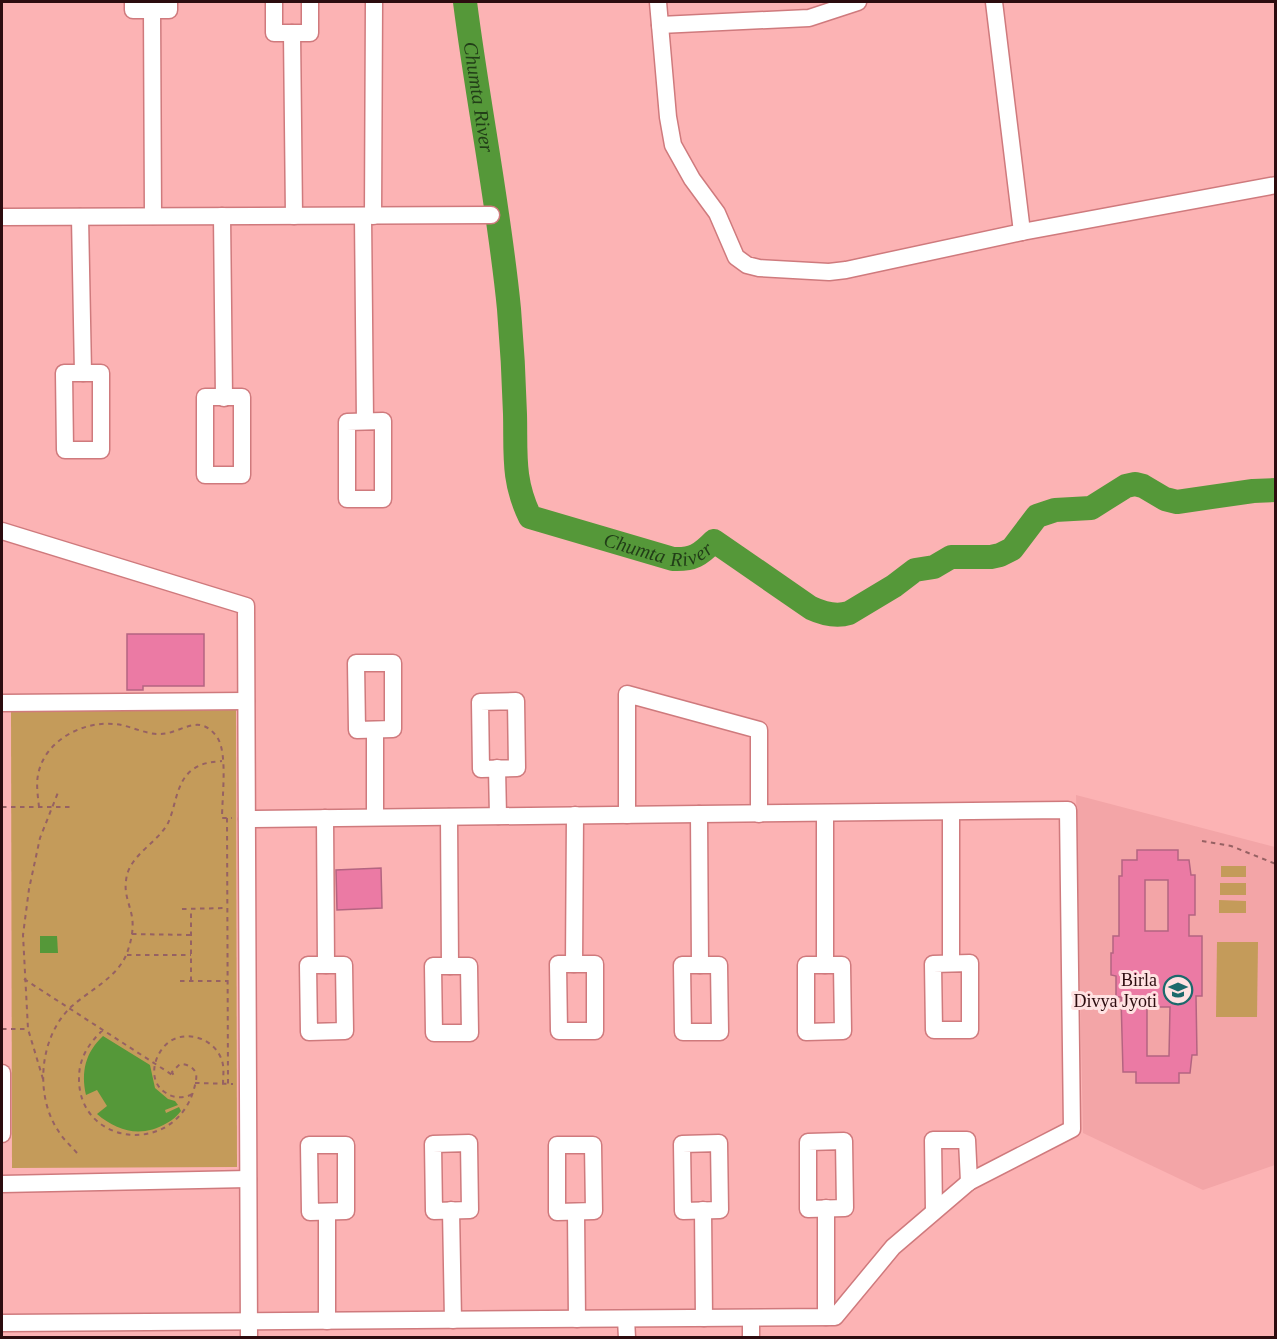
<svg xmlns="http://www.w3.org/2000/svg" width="1277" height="1339" viewBox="0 0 1277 1339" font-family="Georgia,serif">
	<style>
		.built { fill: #f3a5a7 }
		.green { fill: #c49b5a }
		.water { fill: #559839 }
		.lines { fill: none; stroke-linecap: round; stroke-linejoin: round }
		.river { stroke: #559839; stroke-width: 24 }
		.building { fill: #eb7aa4; stroke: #b46481; stroke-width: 1.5; fill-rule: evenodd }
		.minor-casing { stroke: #cf7a7d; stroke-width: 19 }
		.path { stroke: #966163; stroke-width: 2; stroke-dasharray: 4.5 4.5; stroke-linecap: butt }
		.minor { stroke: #fff; stroke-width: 16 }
		.labels { text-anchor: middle; stroke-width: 6; stroke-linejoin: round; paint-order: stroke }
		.poi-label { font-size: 18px; fill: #2c0c0f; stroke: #ffe2e2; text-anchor: end }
		.water-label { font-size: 20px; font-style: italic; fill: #223e18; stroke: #ffe2e2 }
	</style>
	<rect width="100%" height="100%" fill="#fcb3b4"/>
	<path class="built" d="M1076 795 1275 847V1165L1203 1190 1083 1133Z"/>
	<g class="green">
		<path d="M236 710 237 1167 12 1168 11 711Z"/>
		<rect x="1221" y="866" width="25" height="11"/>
		<rect x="1220" y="883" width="26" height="12"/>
		<path d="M1219 900 1246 901V913H1219Z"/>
		<path d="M1217 942H1258L1257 1017H1216Z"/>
	</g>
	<g class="water">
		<path d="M40 936H57L58 953H40Z"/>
		<path d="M103 1036 150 1065 155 1088 168 1099 175 1101 178 1105 165 1110 166 1113 179 1107 181 1111C177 1116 173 1120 167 1123 142 1138 118 1132 97 1114L107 1106 97 1090 86 1095C81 1072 85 1053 103 1036Z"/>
	</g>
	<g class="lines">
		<path class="river" id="s1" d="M465 2C478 104 499 206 509 309 512 344 514 379 515 414 516 453 512 480 530 517L673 559C693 560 700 555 714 541L811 608C824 614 836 617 849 613L894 586 915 570 934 567 951 557H991L1000 555 1012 549 1037 516 1055 510 1091 508 1126 486 1135 484 1143 486 1165 499 1177 502 1253 491 1276 490"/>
	</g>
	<g class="building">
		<path d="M127 634H204V686H143V690H127Z"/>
		<path d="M1137 850H1178V860H1189L1191 875H1195V915H1189V936H1202V996H1196L1197 1055H1192L1190 1073H1179V1083H1136V1072H1123L1121 997H1116V976L1111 975V953H1113V936H1119V876H1122V860H1137ZM1145 880H1168V931H1145ZM1147 1007H1170L1169 1056H1147Z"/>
		<path d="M381 868 382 908 337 910 336 870Z"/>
	</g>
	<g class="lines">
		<g class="minor-casing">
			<g id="minor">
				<path d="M133 2V10H169V2"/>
				<path d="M274 2V33H310V2"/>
				<path d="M658 2 668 117 673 145 692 179 717 213 736 257 747 265 759 268 829 272 846 270 1022 232 1276 185"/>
				<path d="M994 2 1022 232"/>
				<path d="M152 10 153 216"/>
				<path d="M660 25 809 18 858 2"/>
				<path d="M292 33 294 216"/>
				<path d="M222 216 224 398"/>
				<path d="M363 216 365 421"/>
				<path d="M373 216 374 2"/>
				<path d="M2 217 491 215"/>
				<path d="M80 217 83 373"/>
				<path d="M64 373H101V450H65Z"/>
				<rect x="205" y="397" width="37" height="78"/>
				<path d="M383 421V499H347V422Z"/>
				<path d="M2 531 246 606 249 1338"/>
				<path d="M356 663H393V729L357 730Z"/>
				<path d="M516 701 517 768 481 769 480 702Z"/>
				<path d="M2 703 246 701"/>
				<path d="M375 730V817"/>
				<path d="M497 768 498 816"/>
				<path d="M699 814 700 965"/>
				<path d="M627 815V694L759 730V814"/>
				<path d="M449 817 450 966"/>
				<path d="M325 818 326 965"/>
				<path d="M951 963V812"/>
				<path d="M970 963V1030H934L933 964Z"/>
				<path d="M558 964H595V1031H559Z"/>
				<path d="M574 964 575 815"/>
				<path d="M308 965H344L345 1031 309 1032Z"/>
				<path d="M682 965H719L720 1032H683Z"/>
				<path d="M806 965H842L843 1031 806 1032Z"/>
				<path d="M825 965V813"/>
				<path d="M433 966H469L470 1033H434Z"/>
				<path d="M2 1073V1134"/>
				<path d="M844 1141 845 1208 808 1209V1142Z"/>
				<path d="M469 1143 470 1210 434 1211 433 1144Z"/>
				<path d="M719 1143 720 1210 683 1211 682 1144Z"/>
				<path d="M309 1145H346V1211L310 1212Z"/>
				<path d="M557 1145H593L594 1211 557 1212Z"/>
				<path d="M2 1184 248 1179"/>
				<path d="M451 1210 453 1320"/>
				<path d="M703 1210 704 1318"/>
				<path d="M934 1211 933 1140H967L969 1182"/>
				<path d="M327 1212V1321"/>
				<path d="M576 1212 577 1319"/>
				<path d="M826 1317V1208"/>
				<path d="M751 1318V1338"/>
				<path d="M626 1319 627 1338"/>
				<path d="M2 1323 835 1317 893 1247 969 1182 1072 1129 1068 810 247 819"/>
			</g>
		</g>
		<g class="path">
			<path d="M2 807H73"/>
			<path d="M39 807C38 797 36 785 38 775 44 741 82 721 114 724 129 725 144 734 159 734 180 735 198 711 217 737 228 753 222 797 222 818H232"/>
			<path d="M227 818 228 1084"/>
			<path d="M1202 841 1231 846 1276 864"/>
			<path d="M182 909 227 908"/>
			<path d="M132 934 191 935"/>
			<path d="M127 955H191"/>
			<path d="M24 979 174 1076 172 1072 180 1064C190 1064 198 1070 196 1080 183 1158 78 1149 79 1078 79 1058 89 1043 103 1030"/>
			<path d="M180 981H228"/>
			<path d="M191 981V909"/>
			<path d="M2 1029H28"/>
			<path d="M43 1079 28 1029 23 935 29 889 40 838 59 790"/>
			<path d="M195 1083 233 1084"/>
			<path d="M192 1094C184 1099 173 1098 166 1093 147 1082 153 1054 169 1042 189 1028 219 1041 223 1065 224 1071 223 1078 223 1084"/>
			<path d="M77 1153C71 1146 64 1140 59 1132 34 1096 39 1036 72 1006 90 990 118 977 127 953 131 942 134 929 132 917 130 905 124 894 126 881 128 855 157 844 168 823 176 806 176 782 192 770 201 763 211 762 222 761"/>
		</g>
		<use href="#minor" class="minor"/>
	</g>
	<defs>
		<g id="school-ring" transform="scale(1.5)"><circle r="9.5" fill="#ffe2e2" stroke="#1c696c" stroke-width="1.5"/><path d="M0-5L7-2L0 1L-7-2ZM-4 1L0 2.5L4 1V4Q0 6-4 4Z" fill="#1c696c"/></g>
	</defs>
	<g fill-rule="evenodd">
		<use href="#school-ring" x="1178" y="990"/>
	</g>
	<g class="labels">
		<g class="poi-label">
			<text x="1157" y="986">Birla<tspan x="1157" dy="21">Divya Jyoti</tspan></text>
		</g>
		<g class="water-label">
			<text dy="7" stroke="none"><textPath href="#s1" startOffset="96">Chumta River</textPath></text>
			<text dy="7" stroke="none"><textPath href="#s1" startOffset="654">Chumta River</textPath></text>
		</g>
	</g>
	<rect width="1277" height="1339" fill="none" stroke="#2c0c0f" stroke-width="6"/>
</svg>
